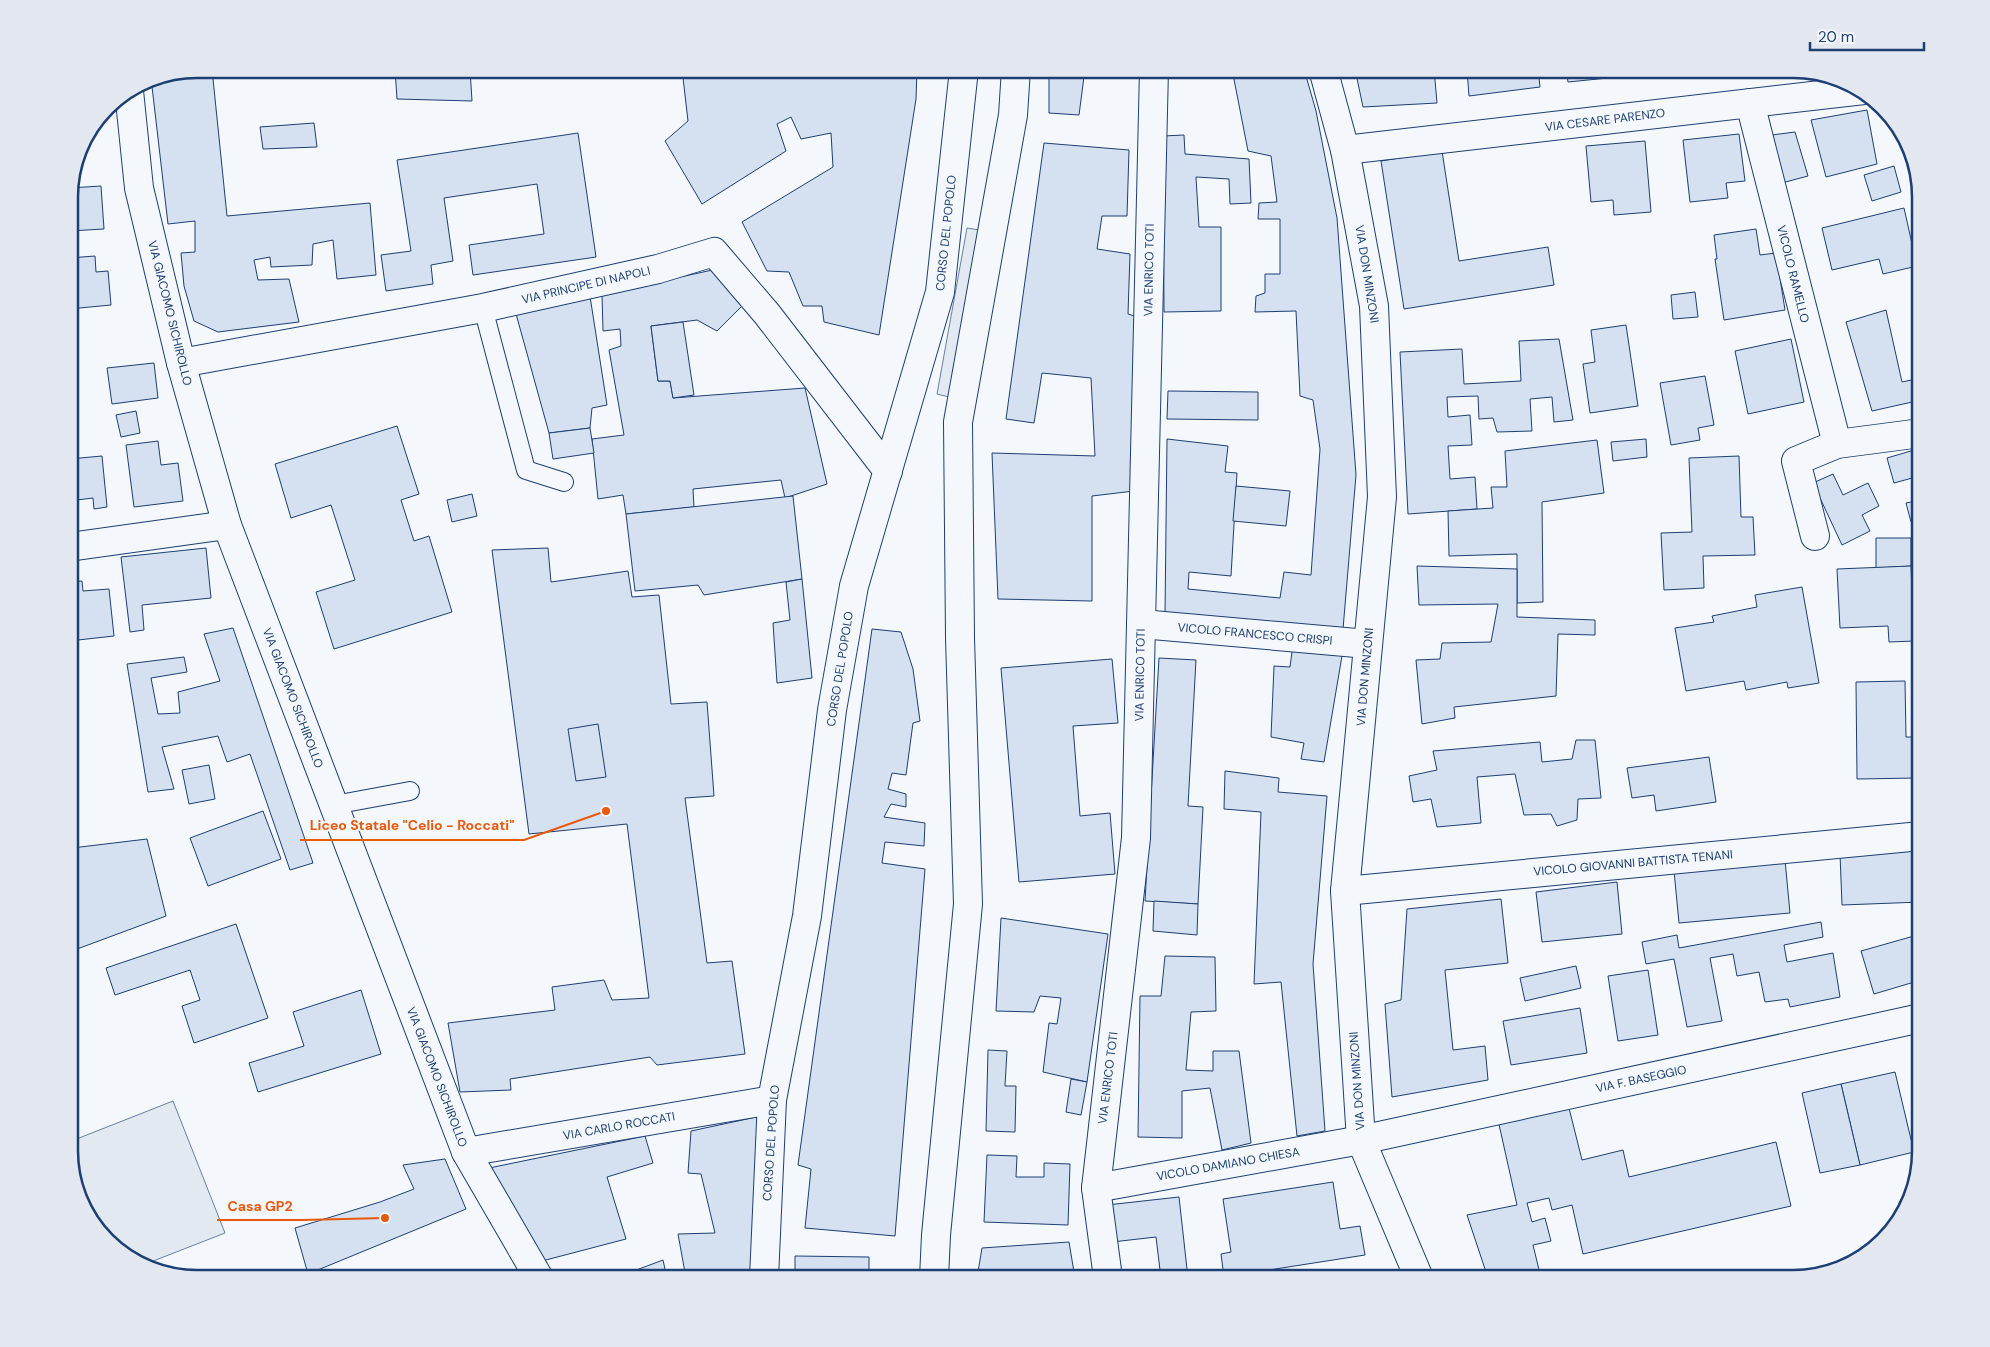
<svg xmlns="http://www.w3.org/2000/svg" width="1990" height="1347" viewBox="0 0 1990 1347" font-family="'DM Sans',sans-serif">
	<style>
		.green { fill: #e3e9f0; stroke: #687fa3 }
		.building { fill: #d5e0f0; stroke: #1d3f73 }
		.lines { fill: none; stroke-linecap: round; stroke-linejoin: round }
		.lane-casing { stroke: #1d3f73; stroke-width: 20 }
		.street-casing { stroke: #1d3f73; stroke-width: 30 }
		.lane { stroke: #f4f7fb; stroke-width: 18 }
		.street { stroke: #f4f7fb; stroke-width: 28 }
		.labels { text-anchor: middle; stroke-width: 4; stroke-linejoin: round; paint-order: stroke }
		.street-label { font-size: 12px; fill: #1d3f73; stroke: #f4f7fb }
		.rim { fill: none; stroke: #1d3f73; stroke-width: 2.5 }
		.leader { fill: none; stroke: #e8590c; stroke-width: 2 }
		.callout-dot { fill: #e8590c; stroke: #f4f7fb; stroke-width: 2 }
		.callout-label { font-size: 14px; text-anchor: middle; font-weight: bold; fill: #e8590c; stroke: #f4f7fb; stroke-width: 4; stroke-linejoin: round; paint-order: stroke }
	</style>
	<rect width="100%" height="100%" fill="#f4f7fb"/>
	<g class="green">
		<path d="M967 228 979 230 949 397 937 394Z"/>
		<path d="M173 1101 225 1233 148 1263 125 1257 86 1214 69 1158V1142Z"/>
	</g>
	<g class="building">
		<path d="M197 69H212L227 216 370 203 376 275 337 279 333 240 313 244 312 265 271 267 270 257 254 260 258 280 289 279 299 322 218 332 194 321 184 286 181 253 195 252V221L168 224 151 78Z"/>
		<path d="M395 69H470L472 101 397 99Z"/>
		<path d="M682 69H917L916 99 879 335 824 322 822 306H803L789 272 767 271 742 222 833 167 831 133 801 139 791 117 777 124 786 151 702 204 665 141 688 121Z"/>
		<path d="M1049 69H1085L1079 115 1049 113Z"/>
		<path d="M1078 69H1125L1124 71Z"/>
		<path d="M1232 69H1304L1316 111 1337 218 1356 475 1343 629 1165 615 1167 439 1228 446 1225 472 1237 473 1231 576 1189 572 1188 589 1280 598 1284 572 1311 575 1320 449 1313 400 1300 396 1296 311 1255 312 1256 296 1265 293V274H1280V219H1258L1259 203 1277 202 1271 156 1248 151Z"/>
		<path d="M1355 69H1434L1437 103 1363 107Z"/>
		<path d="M1467 69H1538L1540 87 1469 96Z"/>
		<path d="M1566 69H1637L1638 75 1568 82Z"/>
		<path d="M1867 110 1877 164 1826 177 1811 120Z"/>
		<path d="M314 123 317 147 263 149 260 127Z"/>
		<path d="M1795 132 1808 176 1778 184 1764 136Z"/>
		<path d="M578 133 596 257 473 275 469 245 544 234 537 184 444 198 453 261 431 265 433 284 386 291 381 255 411 251 397 160Z"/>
		<path d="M1739 134 1745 181 1726 183 1728 198 1690 202 1683 140Z"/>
		<path d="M1184 135 1185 154 1249 159 1251 203 1230 204 1229 179 1196 177 1199 227H1221V311L1164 312 1163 136Z"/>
		<path d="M1645 141 1651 212 1614 215 1613 200 1591 202 1586 146Z"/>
		<path d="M1044 143 1129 150 1127 216H1102L1097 249 1130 254 1128 314 1141 318 1134 491 1092 496V601L998 599 992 453 1095 456 1091 378 1042 373 1034 423 1006 419Z"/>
		<path d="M1442 151 1459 261 1548 247 1554 285 1404 309 1381 161Z"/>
		<path d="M1894 166 1901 192 1872 201 1864 175Z"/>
		<path d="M101 186 104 229 69 231V188Z"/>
		<path d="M1904 208 1917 266 1883 274 1879 259 1832 270 1822 228Z"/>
		<path d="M1756 229 1760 255 1776 253 1785 310 1724 320 1715 259H1717L1714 235Z"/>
		<path d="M95 256 96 272 108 271 111 305 69 309V258Z"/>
		<path d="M717 269 747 301 717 331 697 320 651 326 658 381H670L673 398 805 388 827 484 785 498 781 480 693 489 694 507 626 514 623 495 598 499 592 439 624 435 609 350 621 346 620 329 603 331 602 294Z"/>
		<path d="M589 290 607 405 592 408 590 428 549 433 513 303Z"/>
		<path d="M1695 292 1698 317 1673 319 1671 295Z"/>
		<path d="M1886 310 1902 382 1921 378V400L1872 411 1846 322Z"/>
		<path d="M683 322 694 395 673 398 670 381H658L651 326Z"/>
		<path d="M1626 325 1638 406 1590 413 1583 364 1595 362 1591 330Z"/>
		<path d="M1559 339 1573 420 1554 422 1552 397 1530 399 1532 431 1497 432 1493 418 1479 419 1478 396 1447 397 1448 417 1470 415 1472 445 1448 446 1450 479 1475 477 1477 509 1408 514 1400 352 1462 349 1464 384 1521 381 1519 341Z"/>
		<path d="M1791 339 1804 402 1748 414 1735 351Z"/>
		<path d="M70 361 73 419H69V362Z"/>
		<path d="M154 363 158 398 112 404 107 368Z"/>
		<path d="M1705 376 1714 425 1698 428 1700 440 1671 445 1660 383Z"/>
		<path d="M1168 391 1258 392V420L1167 419Z"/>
		<path d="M136 411 140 433 121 437 116 415Z"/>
		<path d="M397 426 419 494 401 500 414 541 429 536 452 612 334 649 316 592 355 580 331 505 291 518 275 464Z"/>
		<path d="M590 428 594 453 553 459 549 433Z"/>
		<path d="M1646 439 1647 457 1613 461 1611 442Z"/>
		<path d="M1597 440 1604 493 1542 502 1543 602 1517 603V554L1449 556 1448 511 1493 508 1491 487H1507L1505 451Z"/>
		<path d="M158 441 161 465 178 463 183 501 134 507 126 445Z"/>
		<path d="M1921 448V498L1916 477 1894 483 1887 458Z"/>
		<path d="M102 456 107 507 94 509 93 498 69 501V459Z"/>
		<path d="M1739 456 1741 517H1753L1755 555 1703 556 1704 588 1664 590 1661 533 1692 532 1689 458Z"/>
		<path d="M1833 474 1843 495 1868 483 1879 506 1862 515 1870 531 1842 545 1813 483Z"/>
		<path d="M1236 486 1290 491 1286 526 1233 521Z"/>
		<path d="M472 494 477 516 452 522 447 500Z"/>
		<path d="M793 496 802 579 704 595 698 585 635 591 626 514Z"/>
		<path d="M1921 500V519L1911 522 1906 503Z"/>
		<path d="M1876 538H1911V566L1876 568Z"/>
		<path d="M206 548 211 598 142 605 144 630 130 632 121 557Z"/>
		<path d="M548 548 551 582 628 571 632 597 659 595 671 704 707 702 714 796 685 798 707 963 732 961 745 1054 657 1065 650 1057 510 1079 511 1090 460 1092 448 1023 555 1010 552 987 604 980 612 1000 649 998 627 824 529 834 492 550Z"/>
		<path d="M1417 566 1517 569V617L1595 620V635L1558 634 1556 696 1454 707 1455 718 1422 724 1416 660 1440 659 1442 643 1491 642 1498 604 1419 605Z"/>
		<path d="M1911 566 1914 641 1889 642 1888 626 1840 628 1837 569Z"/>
		<path d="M802 579 812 678 777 683 773 623 790 620 786 582Z"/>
		<path d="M82 581 83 591 109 589 114 636 69 641V582Z"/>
		<path d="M1802 587 1819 683 1788 688 1787 682 1746 690 1744 681 1686 691 1675 628 1714 622 1712 616 1757 607 1755 595Z"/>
		<path d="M233 628 313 863 290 870 250 754 227 762 218 736 162 747 174 789 148 792 127 664 184 657 187 672 151 678 158 714 180 713 178 692 220 681 204 634Z"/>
		<path d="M872 629 901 632 913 669 920 721 913 723 906 775 892 773 888 789 906 794V807L891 804 884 817 925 823 924 846 885 842 882 863 925 869 895 1236 805 1228 811 1169 798 1165Z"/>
		<path d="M1293 644 1343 650 1324 762 1301 759 1304 743 1271 737 1274 666 1290 667Z"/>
		<path d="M1159 658 1196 660 1188 806 1203 807 1198 904 1145 901Z"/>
		<path d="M1112 659 1118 723 1073 726 1080 816 1110 813 1115 874 1019 882 1001 668Z"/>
		<path d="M1905 681 1906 737H1917V778L1857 779 1856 682Z"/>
		<path d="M598 724 606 777 576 781 568 729Z"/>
		<path d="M1576 740H1595L1601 798 1578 799 1577 820 1557 826 1551 814 1524 815 1515 774 1477 777 1481 823 1437 827 1431 799 1413 802 1409 776 1437 770 1433 751 1540 742 1542 762 1572 759Z"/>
		<path d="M1709 757 1716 802 1656 811 1654 795 1632 798 1627 768Z"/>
		<path d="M209 765 215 799 189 804 182 770Z"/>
		<path d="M1225 771 1279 778 1278 792 1327 796 1313 964 1325 1131 1297 1136 1281 982 1254 984 1261 812 1224 809Z"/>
		<path d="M263 811 281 859 208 886 190 838Z"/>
		<path d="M147 839 166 916 69 952V845L72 848Z"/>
		<path d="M1921 851V902L1842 905 1840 854Z"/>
		<path d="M1785 860 1790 913 1679 923 1674 871Z"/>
		<path d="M1617 882 1622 934 1542 942 1536 892Z"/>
		<path d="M1501 899 1508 963 1445 970 1453 1050 1485 1046 1488 1080 1392 1097 1385 1004 1401 1000 1407 909Z"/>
		<path d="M1154 901 1198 904 1197 935 1153 931Z"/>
		<path d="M1001 918 1108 934 1087 1082 1043 1072 1049 1023 1057 1024 1061 998 1040 996 1034 1012 996 1011Z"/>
		<path d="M1821 922 1823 937 1784 945 1787 962 1833 953 1840 997 1790 1007 1788 999 1765 1002 1759 972 1737 976 1733 954 1710 958 1722 1021 1687 1027 1674 959 1646 964 1642 942 1677 935 1679 948Z"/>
		<path d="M236 924 268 1018 194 1043 182 1006 200 1000 190 970 115 995 106 968Z"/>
		<path d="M1921 934V980L1874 994 1861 951Z"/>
		<path d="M1165 956 1215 957 1216 1011 1191 1012 1186 1070 1213 1071V1051H1239L1251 1143 1222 1150 1210 1088 1182 1091V1138L1138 1137 1140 996H1161Z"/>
		<path d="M1576 966 1581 988 1525 1001 1520 978Z"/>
		<path d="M1648 970 1658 1035 1618 1041 1608 976Z"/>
		<path d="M361 990 381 1054 258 1092 249 1063 304 1046 293 1012Z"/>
		<path d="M1580 1008 1587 1053 1511 1065 1503 1021Z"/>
		<path d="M988 1050 1007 1051 1005 1086H1016L1015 1132 986 1131Z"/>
		<path d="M1895 1072 1914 1152 1860 1165 1841 1084Z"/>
		<path d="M1071 1079 1087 1082 1081 1115 1066 1112Z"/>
		<path d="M1841 1084 1860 1165 1820 1173 1802 1093Z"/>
		<path d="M1568 1104 1582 1160 1623 1150 1629 1177 1776 1142 1791 1206 1583 1254 1572 1205 1552 1210 1549 1198 1527 1203 1532 1222 1545 1218 1551 1241 1533 1245 1541 1278H1488L1467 1215 1517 1205 1498 1120Z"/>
		<path d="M761 1116 750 1278H686L678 1234 715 1233 701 1174 688 1173 691 1131Z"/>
		<path d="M645 1136 653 1163 607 1177 626 1239 542 1261 489 1168Z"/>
		<path d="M987 1155 1017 1156 1016 1177H1044V1163L1070 1164 1068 1225 984 1222Z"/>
		<path d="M445 1159 466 1209 308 1274 295 1228 380 1202 414 1189 403 1165Z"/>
		<path d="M1333 1182 1340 1229 1360 1226 1365 1255 1224 1277 1221 1254 1231 1252 1223 1199Z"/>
		<path d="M1179 1197 1188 1278H1161L1156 1237 1112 1242 1107 1205Z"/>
		<path d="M1069 1242 1075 1278H977L982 1248Z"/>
		<path d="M795 1256 869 1257V1278H795Z"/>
		<path d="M663 1260 667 1278H615Z"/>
	</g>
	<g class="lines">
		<g class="lane-casing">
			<g id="lane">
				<path d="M483 308 526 470 564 482"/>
				<path d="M334 805 410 791"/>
			</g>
		</g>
		<g class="street-casing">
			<g id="street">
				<path d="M1323 69 1345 150 1374 306 1382 497 1345 891 1361 1140 1419 1278"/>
				<path d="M129 91 139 188 181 363 227 525 466 1152 539 1278"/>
				<path d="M1750 103 1837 444"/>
				<path d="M1345 150 1864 90"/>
				<path d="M181 363 483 308 658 269 714 252 767 314 888 471"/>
				<path d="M1815 536 1796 461 1837 444 1921 433"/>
				<path d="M69 547 227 525"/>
				<path d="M1141 624 1368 644"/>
				<path d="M1345 891 1921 836"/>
				<path d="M466 1152 772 1100"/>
				<path d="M1096 1188 1361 1140 1921 1018"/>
				<path d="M764 1278 772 1100 807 916 832 710 854 586 940 292 964 69"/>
				<path d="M934 1278 936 1235 968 904 960 638 958 422 1013 115 1016 69"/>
				<path d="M1108 1278 1096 1188 1136 838 1154 69"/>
			</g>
		</g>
		<use href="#lane" class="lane"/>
		<use href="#street" class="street"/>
	</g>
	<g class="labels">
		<g class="street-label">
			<text transform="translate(1605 120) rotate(-7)" y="4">VIA CESARE PARENZO</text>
			<text transform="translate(946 233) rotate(-84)" y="4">CORSO DEL POPOLO</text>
			<text transform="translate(1149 270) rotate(-89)" y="4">VIA ENRICO TOTI</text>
			<text transform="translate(1367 274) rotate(81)" y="4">VIA DON MINZONI</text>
			<text transform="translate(1793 274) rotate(76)" y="4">VICOLO RAMELLO</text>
			<text transform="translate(586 285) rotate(-13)" y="4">VIA PRINCIPE DI NAPOLI</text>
			<text transform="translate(170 313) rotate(76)" y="4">VIA GIACOMO SICHIROLLO</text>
			<text transform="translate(1255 634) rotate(5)" y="4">VICOLO FRANCESCO CRISPI</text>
			<text transform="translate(840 669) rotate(-81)" y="4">CORSO DEL POPOLO</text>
			<text transform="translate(1140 675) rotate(-89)" y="4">VIA ENRICO TOTI</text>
			<text transform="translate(1365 677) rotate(-85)" y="4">VIA DON MINZONI</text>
			<text transform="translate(293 698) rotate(69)" y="4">VIA GIACOMO SICHIROLLO</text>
			<text transform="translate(1633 863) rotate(-5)" y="4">VICOLO GIOVANNI BATTISTA TENANI</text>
			<text transform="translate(437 1077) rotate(69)" y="4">VIA GIACOMO SICHIROLLO</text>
			<text transform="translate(1108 1078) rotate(-83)" y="4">VIA ENRICO TOTI</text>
			<text transform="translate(1641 1079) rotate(-12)" y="4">VIA F. BASEGGIO</text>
			<text transform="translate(1357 1081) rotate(-94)" y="4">VIA DON MINZONI</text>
			<text transform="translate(619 1126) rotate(-10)" y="4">VIA CARLO ROCCATI</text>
			<text transform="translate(771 1143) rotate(-86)" y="4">CORSO DEL POPOLO</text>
			<text transform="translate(1228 1164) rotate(-10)" y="4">VICOLO DAMIANO CHIESA</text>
		</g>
	</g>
	<path d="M0 0H1990V1347H0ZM197 78H1793A119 119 0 0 1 1912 197V1151A119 119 0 0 1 1793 1270H197A119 119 0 0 1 78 1151V197A119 119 0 0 1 197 78Z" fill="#e3e8f0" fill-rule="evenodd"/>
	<path class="rim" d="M197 78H1793A119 119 0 0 1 1912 197V1151A119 119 0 0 1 1793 1270H197A119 119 0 0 1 78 1151V197A119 119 0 0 1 197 78Z"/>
	<path class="leader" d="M606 811L524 840H300M385 1218L302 1220H217"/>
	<g class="callout-dot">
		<circle cx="606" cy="811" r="5"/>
		<circle cx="385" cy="1218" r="5"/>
	</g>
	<g class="callout-label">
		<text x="412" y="830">Liceo Statale "Celio - Roccati"</text>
		<text x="260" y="1211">Casa GP2</text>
	</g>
	<path d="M1810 42v8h114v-8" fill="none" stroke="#1d3f73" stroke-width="2.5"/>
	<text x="1818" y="42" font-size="15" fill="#1d3f73" stroke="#f4f7fb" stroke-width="4" paint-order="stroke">20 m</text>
</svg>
